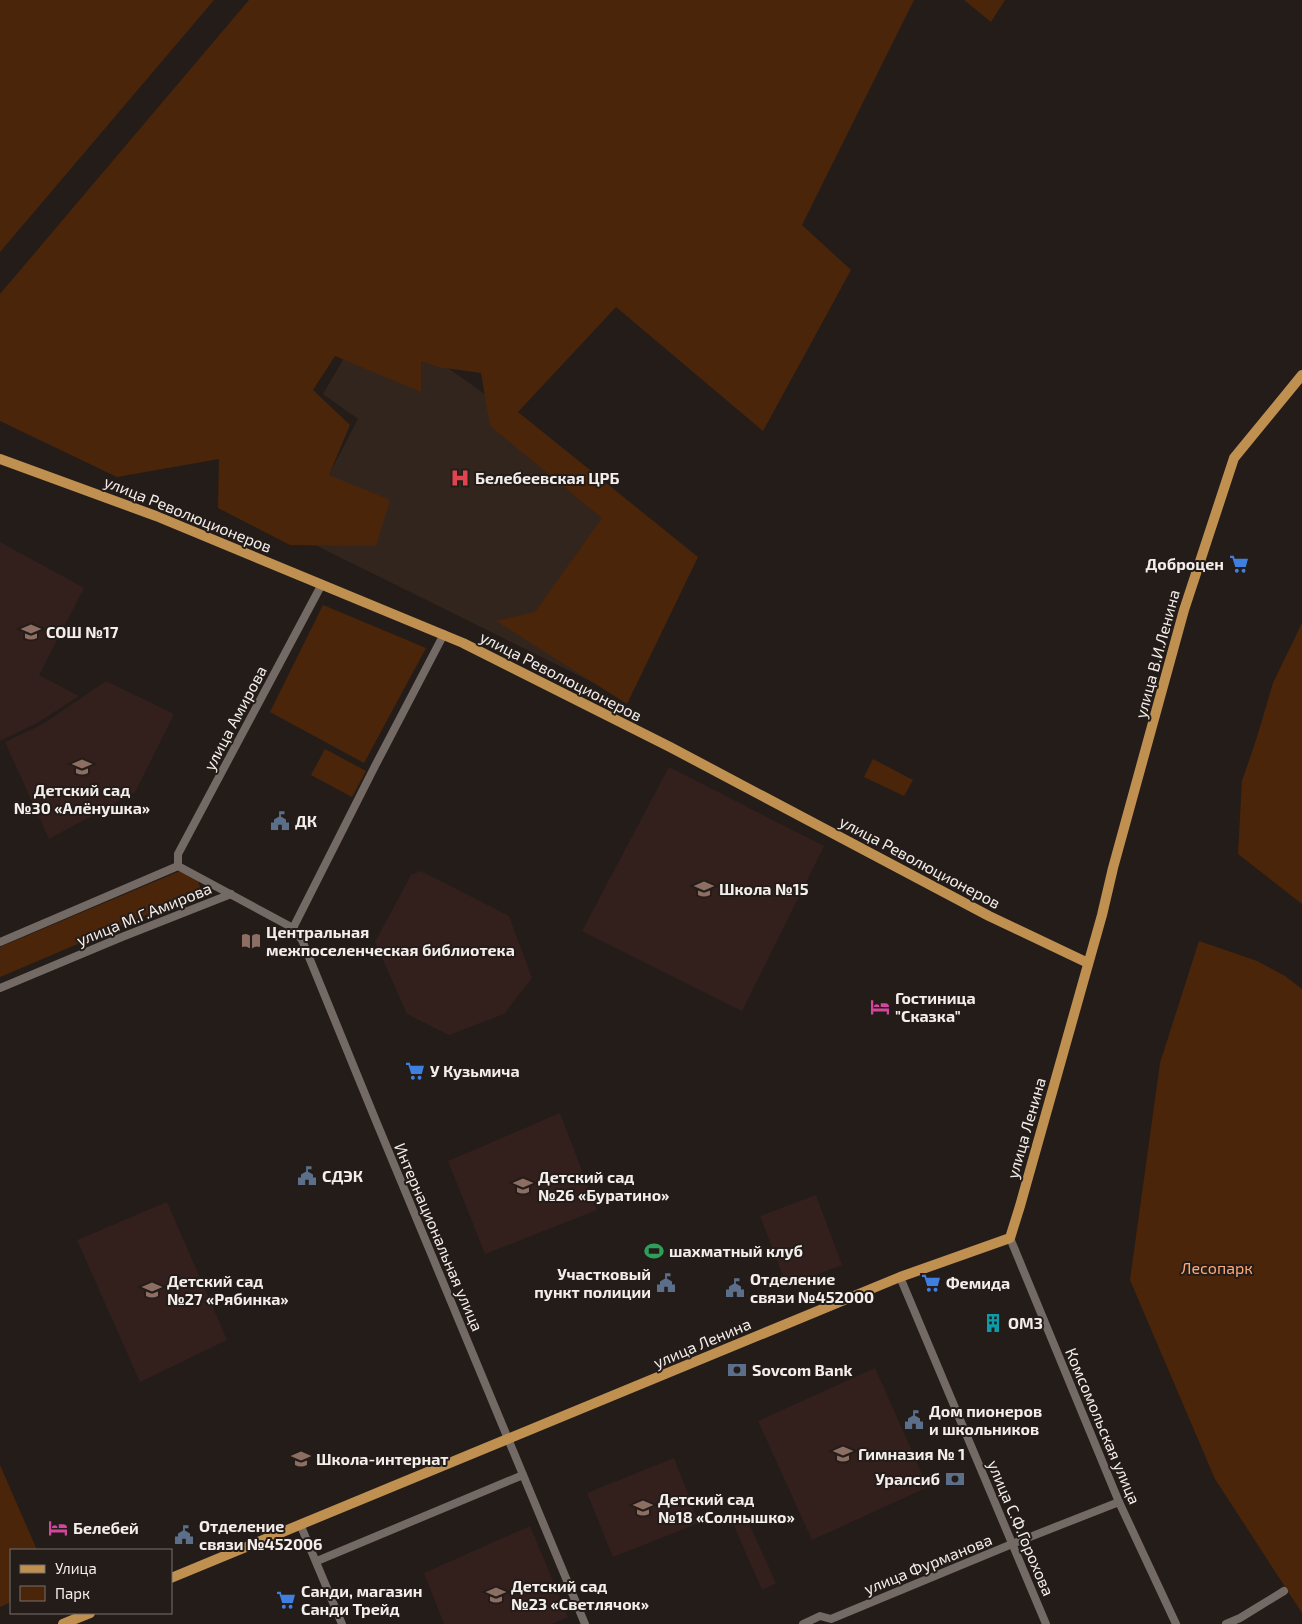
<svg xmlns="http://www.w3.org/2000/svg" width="1302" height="1624" viewBox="0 0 1302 1624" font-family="'Exo 2',sans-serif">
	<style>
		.built { fill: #32251e }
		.education { fill: #33201d }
		.green { fill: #4b250a }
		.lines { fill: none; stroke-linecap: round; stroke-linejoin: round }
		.minor { stroke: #736a65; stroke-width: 8 }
		.major { stroke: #c09050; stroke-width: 10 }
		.labels { text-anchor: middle; stroke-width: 4; stroke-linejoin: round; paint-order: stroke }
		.poi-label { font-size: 16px; font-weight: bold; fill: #f3eeeb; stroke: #241c18; text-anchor: start }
		.street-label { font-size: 16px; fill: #f3eeeb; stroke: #241c18 }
		.park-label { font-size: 16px; fill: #fea976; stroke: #241c18 }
	</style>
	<rect width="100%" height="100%" fill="#241c18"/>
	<path class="built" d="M369 312 496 402 696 558 626 699 297 536 358 419 323 394 340 365Z"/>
	<g class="education">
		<path d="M0 542 84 588 39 675 79 696 37 723 0 741Z"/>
		<path d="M106 681 174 714 135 792 49 839 5 742 43 724Z"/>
		<path d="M669 767 824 846 742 1011 582 931Z"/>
		<path d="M421 871 509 916 532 978 504 1014 449 1035 407 1014 375 942 411 875Z"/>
		<path d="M560 1113 597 1210 485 1254 448 1161Z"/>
		<path d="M816 1195 842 1265 787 1286 760 1216Z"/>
		<path d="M167 1202 227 1340 140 1382 77 1240Z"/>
		<path d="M875 1368 928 1487 812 1540 758 1421Z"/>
		<path d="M674 1458 699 1523 613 1557 587 1493Z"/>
		<path d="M745 1515 776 1583 762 1590 732 1521Z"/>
		<path d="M530 1526 568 1617 552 1624H444L424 1573Z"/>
	</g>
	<g class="green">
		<path d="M0 0H214L0 252Z"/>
		<path d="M249 0H914L802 225 851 270 763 431 616 307 518 412 698 557 627 704 496 621 535 612 602 518 490 426 481 373 438 367 421 361V392L335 356 313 390 350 425 329 475 390 500 376 546 290 545 218 508 219 459 117 477 0 421V294Z"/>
		<path d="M964 0H1005L991 22Z"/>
		<path d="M323 605 426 648 364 763 270 712Z"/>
		<path d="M1302 623V904L1238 854 1242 781 1257 737 1273 683Z"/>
		<path d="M325 749 366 771 352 797 311 775Z"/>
		<path d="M873 759 913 780 904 796 864 777Z"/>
		<path d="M180 871 196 875 200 887 191 896 0 977V947Z"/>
		<path d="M1199 941 1257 961 1285 976 1302 989V1613L1215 1479 1130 1280 1160 1063Z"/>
		<path d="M0 1465 37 1550H11V1602L0 1607Z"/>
	</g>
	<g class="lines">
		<g class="minor">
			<path d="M178 866 293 928 302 940 376 1121 585 1624"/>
			<path d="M178 866V854L322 584"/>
			<path d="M293 928 375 766 444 634"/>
			<path d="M0 942 178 866"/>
			<path d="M0 988 122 937 231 894"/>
			<path d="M1010 1238 1119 1502 1176 1624"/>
			<path d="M900 1277 1046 1624"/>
			<path d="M300 1524 342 1624"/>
			<path d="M317 1561 523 1475"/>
			<path d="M803 1624 820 1616 831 1619 1012 1544 1119 1502"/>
			<path d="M1226 1624 1240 1618 1284 1591"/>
		</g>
		<g class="major">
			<path d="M0 459 156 516 463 643 670 747 989 916 1088 963"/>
			<path d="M171 1578 900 1277 1010 1238 1020 1206 1102 915 1113 868 1184 610 1234 458 1302 375"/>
			<path d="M63 1624 90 1613"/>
		</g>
	</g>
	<defs>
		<g id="hospital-bare" transform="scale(1.5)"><path d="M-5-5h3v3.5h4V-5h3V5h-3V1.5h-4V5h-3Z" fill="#e0444e" stroke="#241c18" stroke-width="2.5" paint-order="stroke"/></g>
		<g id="supermarket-bare" transform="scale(1.5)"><path d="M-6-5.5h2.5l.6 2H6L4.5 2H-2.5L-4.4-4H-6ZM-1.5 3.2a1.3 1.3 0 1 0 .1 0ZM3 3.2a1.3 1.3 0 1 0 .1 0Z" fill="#3f7fe0" stroke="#241c18" stroke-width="2.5" paint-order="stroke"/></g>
		<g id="school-bare" transform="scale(1.5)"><path d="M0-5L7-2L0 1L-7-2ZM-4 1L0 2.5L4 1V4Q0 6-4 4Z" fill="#8d6e63" stroke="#241c18" stroke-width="2.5" paint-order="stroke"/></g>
		<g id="civic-bare" transform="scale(1.5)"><path d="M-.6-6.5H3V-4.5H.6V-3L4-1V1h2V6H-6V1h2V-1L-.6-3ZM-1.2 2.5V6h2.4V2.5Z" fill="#5c6f8a" stroke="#241c18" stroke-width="2.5" paint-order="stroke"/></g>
		<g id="library-bare" transform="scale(1.5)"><path d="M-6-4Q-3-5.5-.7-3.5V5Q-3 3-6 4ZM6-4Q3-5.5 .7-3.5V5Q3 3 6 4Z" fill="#8d6e63" stroke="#241c18" stroke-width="2.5" paint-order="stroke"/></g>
		<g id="hotel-bare" transform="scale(1.5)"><path d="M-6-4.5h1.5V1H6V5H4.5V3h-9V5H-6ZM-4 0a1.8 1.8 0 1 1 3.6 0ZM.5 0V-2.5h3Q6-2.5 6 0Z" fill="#d1479c" stroke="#241c18" stroke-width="2.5" paint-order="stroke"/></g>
		<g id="stadium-bare" transform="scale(1.5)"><path d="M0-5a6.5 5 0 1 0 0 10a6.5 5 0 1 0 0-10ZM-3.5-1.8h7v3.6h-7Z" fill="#2e9e5b" stroke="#241c18" stroke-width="2.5" paint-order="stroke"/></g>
		<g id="building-bare" transform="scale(1.5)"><path d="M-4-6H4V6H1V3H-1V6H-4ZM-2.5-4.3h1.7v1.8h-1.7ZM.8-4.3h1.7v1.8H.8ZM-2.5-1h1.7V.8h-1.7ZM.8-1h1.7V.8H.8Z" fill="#0f9aa8" stroke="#241c18" stroke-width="2.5" paint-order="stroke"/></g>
		<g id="bank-bare" transform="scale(1.5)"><path d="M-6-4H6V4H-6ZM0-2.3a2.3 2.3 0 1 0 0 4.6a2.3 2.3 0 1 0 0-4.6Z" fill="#5c6f8a" stroke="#241c18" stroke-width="2.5" paint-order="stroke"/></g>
	</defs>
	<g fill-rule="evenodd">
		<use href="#hospital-bare" x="460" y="478"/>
		<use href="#supermarket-bare" x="1239" y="564"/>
		<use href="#school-bare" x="31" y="632"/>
		<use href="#school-bare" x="82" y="767"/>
		<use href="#civic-bare" x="280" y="821"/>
		<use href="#school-bare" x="704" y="889"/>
		<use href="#library-bare" x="251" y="941"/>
		<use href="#hotel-bare" x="880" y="1007"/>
		<use href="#supermarket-bare" x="415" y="1071"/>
		<use href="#civic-bare" x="307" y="1176"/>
		<use href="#school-bare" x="523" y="1186"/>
		<use href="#stadium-bare" x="654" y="1251"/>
		<use href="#civic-bare" x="666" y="1283"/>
		<use href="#supermarket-bare" x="931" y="1283"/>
		<use href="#civic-bare" x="735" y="1288"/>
		<use href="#school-bare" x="152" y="1290"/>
		<use href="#building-bare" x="993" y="1323"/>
		<use href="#bank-bare" x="737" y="1370"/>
		<use href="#civic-bare" x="914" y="1420"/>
		<use href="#school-bare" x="843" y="1454"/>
		<use href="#school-bare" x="301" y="1459"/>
		<use href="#bank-bare" x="955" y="1479"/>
		<use href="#school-bare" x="643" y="1508"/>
		<use href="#hotel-bare" x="58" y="1528"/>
		<use href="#civic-bare" x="184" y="1535"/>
		<use href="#school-bare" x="496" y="1595"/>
		<use href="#supermarket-bare" x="286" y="1600"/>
	</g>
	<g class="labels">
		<g class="poi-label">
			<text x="475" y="484">Белебеевская ЦРБ</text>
			<text x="1224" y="570" text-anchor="end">Доброцен</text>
			<text x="46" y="638">СОШ №17</text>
			<text x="82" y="796" text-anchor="middle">Детский сад<tspan x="82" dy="18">№30 «Алёнушка»</tspan></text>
			<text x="295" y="827">ДК</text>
			<text x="719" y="895">Школа №15</text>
			<text x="266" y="938">Центральная<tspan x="266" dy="18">межпоселенческая библиотека</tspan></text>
			<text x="895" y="1004">Гостиница<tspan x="895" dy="18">"Сказка"</tspan></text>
			<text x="430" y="1077">У Кузьмича</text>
			<text x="322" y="1182">СДЭК</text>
			<text x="538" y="1183">Детский сад<tspan x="538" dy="18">№26 «Буратино»</tspan></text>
			<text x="669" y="1257">шахматный клуб</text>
			<text x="651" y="1280" text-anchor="end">Участковый<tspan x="651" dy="18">пункт полиции</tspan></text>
			<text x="750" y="1285">Отделение<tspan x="750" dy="18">связи №452000</tspan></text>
			<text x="167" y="1287">Детский сад<tspan x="167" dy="18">№27 «Рябинка»</tspan></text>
			<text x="946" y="1289">Фемида</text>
			<text x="1008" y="1329">ОМЗ</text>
			<text x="752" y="1376">Sovcom Bank</text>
			<text x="929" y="1417">Дом пионеров<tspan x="929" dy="18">и школьников</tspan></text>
			<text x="858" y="1460">Гимназия № 1</text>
			<text x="316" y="1465">Школа-интернат</text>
			<text x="940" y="1485" text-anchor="end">Уралсиб</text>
			<text x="658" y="1505">Детский сад<tspan x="658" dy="18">№18 «Солнышко»</tspan></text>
			<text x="199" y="1532">Отделение<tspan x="199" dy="18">связи №452006</tspan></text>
			<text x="73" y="1534">Белебей</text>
			<text x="511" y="1592">Детский сад<tspan x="511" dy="18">№23 «Светлячок»</tspan></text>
			<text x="301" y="1597">Санди, магазин<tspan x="301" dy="18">Санди Трейд</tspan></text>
		</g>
		<g class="street-label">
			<text transform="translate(188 514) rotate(22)" y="6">улица Революционеров</text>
			<text transform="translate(1157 654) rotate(-75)" y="6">улица В.И.Ленина</text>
			<text transform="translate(561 676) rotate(27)" y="6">улица Революционеров</text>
			<text transform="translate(235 718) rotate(-62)" y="6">улица Амирова</text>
			<text transform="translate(920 862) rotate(28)" y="6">улица Революционеров</text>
			<text transform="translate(144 914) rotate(-22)" y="6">улица М.Г.Амирова</text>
			<text transform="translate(1026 1128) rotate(-74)" y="6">улица Ленина</text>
			<text transform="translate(439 1237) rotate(67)" y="6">Интернациональная улица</text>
			<text transform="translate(702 1343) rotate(-23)" y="6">улица Ленина</text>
			<text transform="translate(1103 1426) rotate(67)" y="6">Комсомольская улица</text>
			<text transform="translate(1021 1528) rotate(67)" y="6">улица С.Ф.Горохова</text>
			<text transform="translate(928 1564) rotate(-22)" y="6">улица Фурманова</text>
		</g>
		<g class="park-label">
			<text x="1217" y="1274">Лесопарк</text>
		</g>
	</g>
	<rect x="10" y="1549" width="162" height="65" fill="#241c18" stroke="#77706c"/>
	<rect x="20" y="1565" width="25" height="8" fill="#c09050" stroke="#77706c"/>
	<text x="55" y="1574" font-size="15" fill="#f3eeeb">Улица</text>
	<rect x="20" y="1586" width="25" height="15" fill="#4b250a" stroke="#77706c"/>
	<text x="55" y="1599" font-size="15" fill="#f3eeeb">Парк</text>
</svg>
